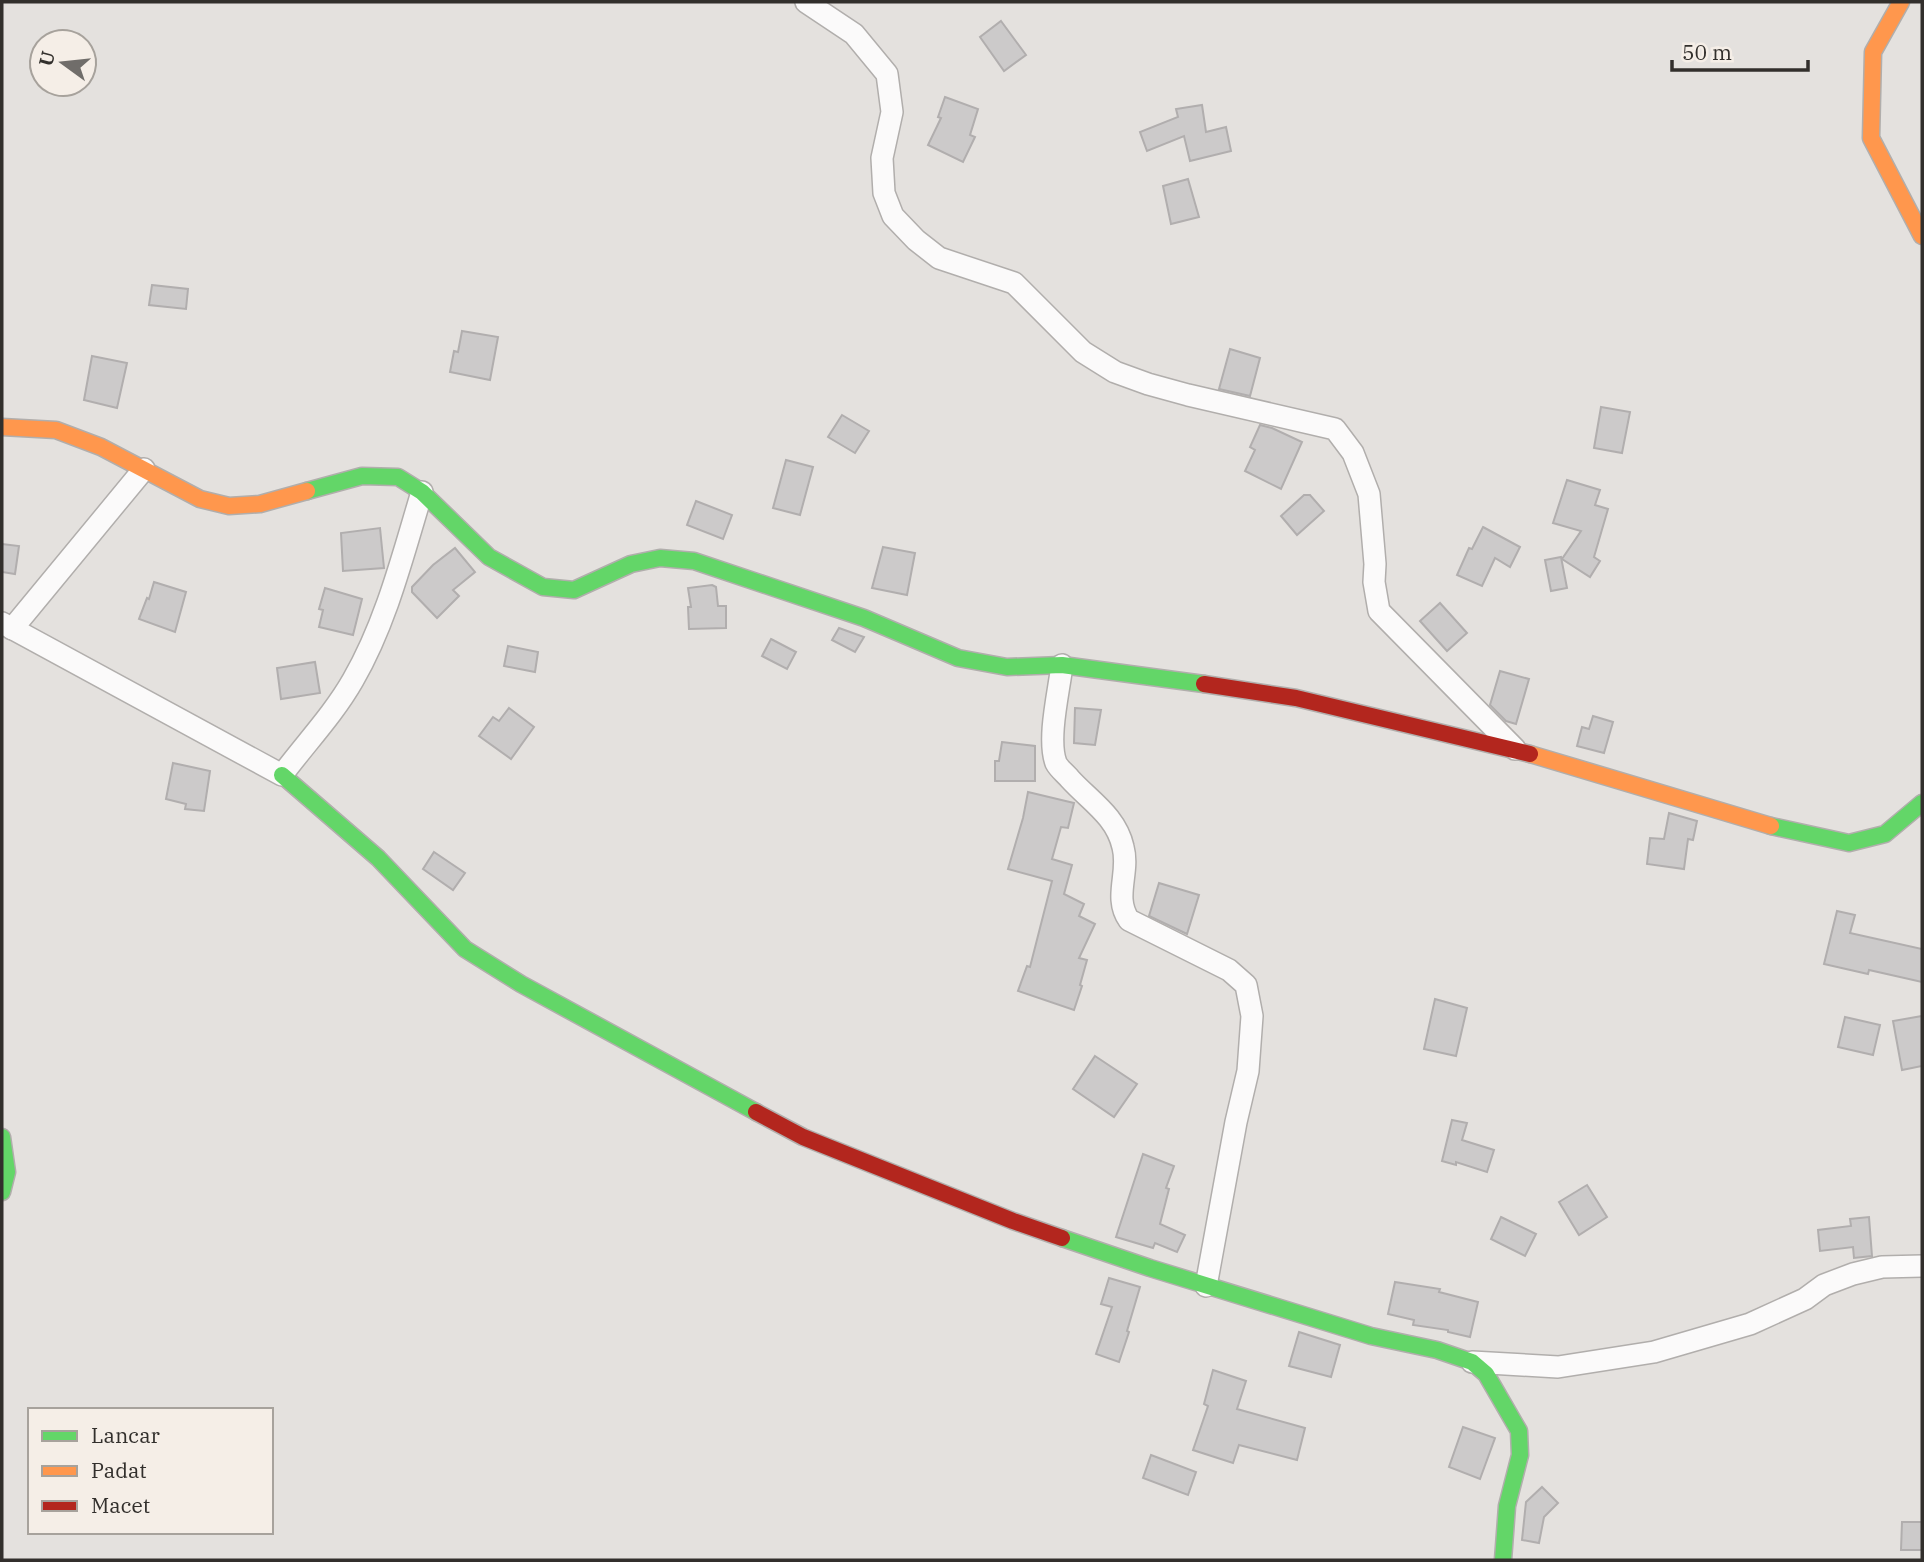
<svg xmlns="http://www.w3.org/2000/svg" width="1924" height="1562" viewBox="0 0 1924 1562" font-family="'IBM Plex Serif',serif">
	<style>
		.building { fill: #cccaca; stroke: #b1aeae; stroke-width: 2 }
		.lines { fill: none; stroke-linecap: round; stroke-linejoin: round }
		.street-casing { stroke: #b1aeac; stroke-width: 24 }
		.fast-casing { stroke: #b1aeac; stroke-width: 19 }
		.slow-casing { stroke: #b1aeac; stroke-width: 19 }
		.jam-casing { stroke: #b1aeac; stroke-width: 19 }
		.street { stroke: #fbfafa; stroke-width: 21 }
		.fast { stroke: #63d668; stroke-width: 16 }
		.slow { stroke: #ff974d; stroke-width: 16 }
		.jam { stroke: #b3261e; stroke-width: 16 }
	</style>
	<rect width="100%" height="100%" fill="#e4e1de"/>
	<g class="building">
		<path d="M1001 21 1026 55 1004 71 980 37Z"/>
		<path d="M945 97 978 109 970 135 975 137 963 162 928 145 941 118 938 117Z"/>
		<path d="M1202 105 1206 132 1226 127 1231 151 1190 161 1184 136 1147 151 1140 132 1178 117 1176 109Z"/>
		<path d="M1188 179 1199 217 1171 224 1163 186Z"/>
		<path d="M152 285 188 289 186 309 149 305Z"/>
		<path d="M462 331 498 337 490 380 450 372 454 351 458 352Z"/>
		<path d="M1230 349 1260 358 1250 396 1219 389Z"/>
		<path d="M92 356 127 363 117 408 84 400Z"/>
		<path d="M1601 407 1630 412 1622 453 1594 448Z"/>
		<path d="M842 415 869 431 855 453 828 437Z"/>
		<path d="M1260 425 1272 428 1302 442 1281 489 1245 471 1255 450 1250 447Z"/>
		<path d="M786 460 813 467 800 515 773 508Z"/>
		<path d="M1567 480 1600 490 1595 505 1608 509 1594 557 1600 561 1590 577 1562 559 1581 531 1553 523Z"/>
		<path d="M1304 495H1310L1324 511 1297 535 1281 516Z"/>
		<path d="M696 501 732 515 723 539 687 525Z"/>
		<path d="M1483 527 1520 547 1510 567 1495 558 1482 586 1457 575 1469 548 1472 549Z"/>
		<path d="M380 528 384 568 343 571 341 533Z"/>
		<path d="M2 544 19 546 15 574 2 572Z"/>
		<path d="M883 547 915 553 907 595 872 588Z"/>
		<path d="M455 548 475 572 453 590 459 596 437 618 412 592V587L433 565Z"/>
		<path d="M1561 557 1567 588 1551 591 1545 560Z"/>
		<path d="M154 582 186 592 175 632 139 619 147 598 149 599Z"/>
		<path d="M712 585 716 587 718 606H726V628L689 629 688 607H691L688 588Z"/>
		<path d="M325 588 362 599 353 635 319 627 323 610 319 609Z"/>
		<path d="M1440 603 1467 633 1447 651 1420 621Z"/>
		<path d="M839 628 864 637 855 652 832 640Z"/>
		<path d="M771 639 796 652 787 669 762 656Z"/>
		<path d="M508 646 538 652 535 672 504 666Z"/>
		<path d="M315 662 320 693 281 699 277 668Z"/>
		<path d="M1500 671 1529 679 1516 724 1506 721 1490 705Z"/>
		<path d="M509 708 534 727 511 759 479 736 493 717 499 721Z"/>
		<path d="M1075 708 1101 710 1095 745 1074 743Z"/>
		<path d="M1593 716 1613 722 1604 753 1577 746 1582 727 1589 729Z"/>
		<path d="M1002 742 1035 746V781H995V761H999Z"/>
		<path d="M173 763 210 771 204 811 185 809 186 804 166 799Z"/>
		<path d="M1028 792 1074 803 1068 828 1061 827 1052 859 1072 865 1064 894 1084 904 1079 916 1095 924 1079 958 1087 960 1080 985 1082 986 1074 1010 1018 991 1027 966 1030 967 1052 881 1008 869 1023 818Z"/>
		<path d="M1669 813 1697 821 1693 840 1688 839 1684 869 1647 864 1650 838 1664 839Z"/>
		<path d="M434 852 465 873 453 890 423 869Z"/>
		<path d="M1159 883 1199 895 1187 934 1149 916Z"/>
		<path d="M1837 911 1855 915 1850 933 1922 949V982L1869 970 1868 974 1824 964Z"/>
		<path d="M1435 999 1467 1008 1456 1056 1424 1049Z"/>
		<path d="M1922 1016V1066L1902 1070 1893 1021Z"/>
		<path d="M1845 1017 1880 1025 1873 1055 1838 1047Z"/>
		<path d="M1095 1056 1137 1084 1114 1117 1073 1089Z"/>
		<path d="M1452 1120 1467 1123 1462 1140 1494 1150 1487 1172 1456 1162V1165L1442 1161Z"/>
		<path d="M1143 1154 1174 1166 1166 1188 1169 1189 1160 1224 1185 1235 1177 1252 1155 1243 1153 1248 1116 1237Z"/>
		<path d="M1587 1185 1607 1217 1579 1235 1559 1202Z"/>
		<path d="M1501 1217 1536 1234 1525 1256 1491 1239Z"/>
		<path d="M1869 1217 1872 1256 1854 1258 1853 1247 1820 1251 1818 1230 1851 1226 1850 1219Z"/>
		<path d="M1109 1278 1140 1287 1127 1331 1129 1332 1119 1362 1096 1354 1112 1307 1101 1304Z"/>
		<path d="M1395 1282 1440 1289 1439 1292 1478 1302 1470 1337 1448 1332V1330L1413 1325 1414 1320 1388 1314Z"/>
		<path d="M1299 1332 1340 1345 1331 1377 1289 1366Z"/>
		<path d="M1213 1370 1246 1381 1237 1409 1305 1428 1297 1460 1239 1445 1233 1463 1193 1450 1208 1406 1204 1404Z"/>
		<path d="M1463 1427 1495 1438 1480 1479 1449 1467Z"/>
		<path d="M1151 1455 1196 1472 1188 1495 1143 1478Z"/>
		<path d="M1542 1487 1558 1503 1544 1517 1539 1543 1522 1540 1526 1502Z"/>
		<path d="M1902 1522H1922V1550H1901Z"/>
	</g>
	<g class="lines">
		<g class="street-casing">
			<g id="street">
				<path d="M806 2 854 34 887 74 892 112 882 158 884 193 893 216 916 240 939 258 1014 283 1083 352 1115 372 1148 384 1188 395 1335 429 1353 453 1369 494 1375 564 1374 582 1379 611 1515 749"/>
				<path d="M2 623 282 775C305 744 333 715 353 680 386 623 403 555 422 492"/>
				<path d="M12 629 144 469"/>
				<path d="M1062 665C1059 691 1047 739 1056 763 1059 769 1066 774 1070 779 1090 801 1116 816 1123 847 1130 873 1113 897 1129 920L1229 970 1246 985 1252 1016 1248 1071 1236 1122 1206 1286"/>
				<path d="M1472 1362 1558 1367 1654 1352 1750 1324 1805 1299 1824 1285 1853 1274 1882 1267 1922 1266"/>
			</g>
		</g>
		<g class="fast-casing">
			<g id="fast">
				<path d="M307 491 362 476 398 477 422 492 489 557 543 587 574 590 631 564 660 558 694 561 864 618 958 658 1007 667 1062 665 1204 684"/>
				<path d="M282 775 378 858 465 949 521 984 756 1112"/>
				<path d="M1771 826 1849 843 1885 834 1922 803"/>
				<path d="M2 1137 7 1172 2 1192"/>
				<path d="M1062 1238 1150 1268 1371 1336 1437 1350 1472 1362 1486 1374 1519 1431 1520 1455 1507 1506 1503 1560"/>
			</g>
		</g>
		<g class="slow-casing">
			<g id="slow">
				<path d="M1901 2 1873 52 1871 138 1922 236"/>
				<path d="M2 427 56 430 101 447 200 499 229 506 260 504 307 491"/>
				<path d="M1530 754 1771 826"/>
			</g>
		</g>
		<g class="jam-casing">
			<g id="jam">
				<path d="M1204 684 1296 698 1530 754"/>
				<path d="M756 1112 803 1137 1013 1221 1062 1238"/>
			</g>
		</g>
		<use href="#street" class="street"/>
		<use href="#fast" class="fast"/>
		<use href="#slow" class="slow"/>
		<use href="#jam" class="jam"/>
	</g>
	<rect width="1924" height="1562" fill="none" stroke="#322f2c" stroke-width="7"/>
	<rect x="28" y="1408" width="245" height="126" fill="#f5eee7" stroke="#a7a29c" stroke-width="2"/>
	<rect x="42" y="1431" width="35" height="10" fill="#63d668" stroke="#a7a29c" stroke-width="2"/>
	<text x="91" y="1443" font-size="21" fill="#322f2c">Lancar</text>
	<rect x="42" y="1466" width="35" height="10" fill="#ff974d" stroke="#a7a29c" stroke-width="2"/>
	<text x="91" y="1478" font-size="21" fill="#322f2c">Padat</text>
	<rect x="42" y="1501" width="35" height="10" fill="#b3261e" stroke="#a7a29c" stroke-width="2"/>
	<text x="91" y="1513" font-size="21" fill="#322f2c">Macet</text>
	<g transform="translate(63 63) rotate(285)"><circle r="33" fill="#f5eee7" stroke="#a7a29c" stroke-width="2"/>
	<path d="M0-5L12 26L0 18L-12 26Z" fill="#706d6a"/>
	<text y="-10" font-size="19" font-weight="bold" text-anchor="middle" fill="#322f2c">U</text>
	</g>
	<path d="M1672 60v10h136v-10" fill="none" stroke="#322f2c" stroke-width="3.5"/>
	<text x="1682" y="60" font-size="21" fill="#322f2c" stroke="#f5eee7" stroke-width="5" paint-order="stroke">50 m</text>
</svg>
